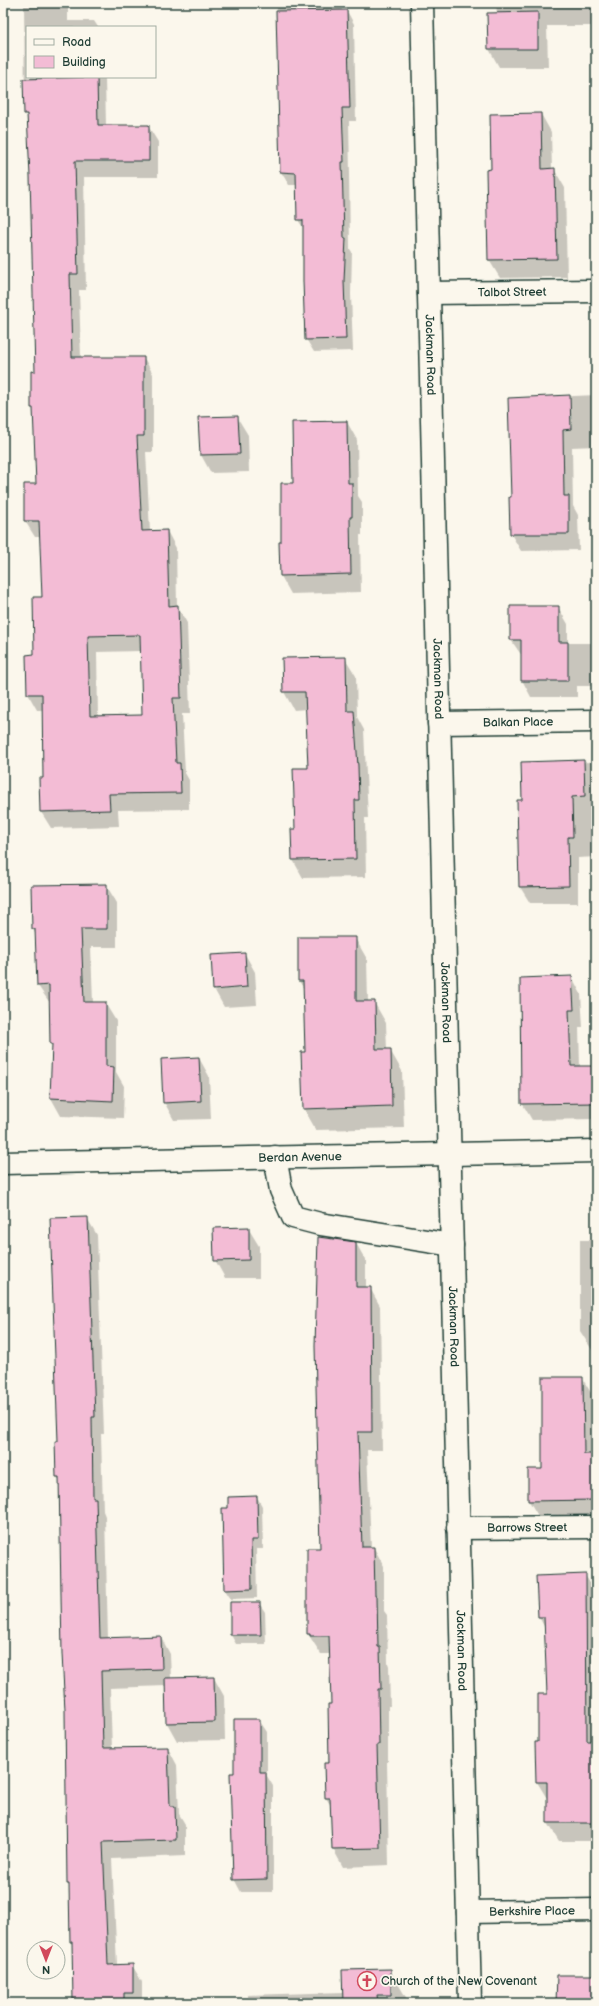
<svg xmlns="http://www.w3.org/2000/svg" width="599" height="2006" viewBox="0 0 599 2006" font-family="'Balsamiq Sans',sans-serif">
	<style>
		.shadow { fill: #0003; fill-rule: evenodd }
		.building { fill: #f3bcd5; stroke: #1f3d34; fill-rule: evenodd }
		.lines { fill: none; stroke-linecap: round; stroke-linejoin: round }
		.minor-casing { stroke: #1f3d34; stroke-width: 25 }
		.minor { stroke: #fbf7ec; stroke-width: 22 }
		.labels { text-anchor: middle; stroke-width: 3.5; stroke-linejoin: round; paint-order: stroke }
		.street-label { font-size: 12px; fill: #1f3d34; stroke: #fbf7ec }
		.poi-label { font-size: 12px; fill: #1f3d34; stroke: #fbf7ec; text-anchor: start }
	</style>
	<rect width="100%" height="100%" fill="#fbf7ec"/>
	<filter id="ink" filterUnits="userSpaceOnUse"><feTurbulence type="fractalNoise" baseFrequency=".025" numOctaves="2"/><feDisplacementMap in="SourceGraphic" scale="8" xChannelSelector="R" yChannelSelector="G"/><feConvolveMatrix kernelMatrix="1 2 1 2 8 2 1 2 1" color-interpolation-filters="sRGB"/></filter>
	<g filter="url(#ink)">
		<g class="shadow">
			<path d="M24 3H68V21H94L98 27H27V77H105L106 126H148L158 142V177H84L86 290H79L81 358H144L153 374V452H146L150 532 167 531 176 548 177 606 187 623 190 714H182L185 773 189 780V809L118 810 119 826 51 828 41 812 44 779 43 710H37L28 694 43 598 41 537H35L25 521V485H37L34 410 32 407 36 373 29 120 25 113ZM141 651 143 716 98 717 97 652Z"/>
			<path d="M277 3H341L342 11H347L354 24 356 121H349L350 174H349L350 249 352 252 351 294 353 351 314 352 306 339 304 229 298 220 297 185H289L281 172Z"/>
			<path d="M496 3H596V26H547L548 67H499L489 49 488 14H497Z"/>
			<path d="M541 114 551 132 552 170 554 169 565 188 567 277 500 278 489 260 492 170Z"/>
			<path d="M596 395V446L572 447 573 506 578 515 579 550 521 551 511 534V446L509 399Z"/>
			<path d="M237 417 248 435 249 472 211 473 201 455 199 418Z"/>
			<path d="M347 422 357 440 358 496 362 502V535H360L361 592 291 594 281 576 282 543 294 484Z"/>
			<path d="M511 607H558L568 624V643H596V686H577V697H531L522 680V656L511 640Z"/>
			<path d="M345 658 356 676 357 717 364 730 368 818H365L366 877 303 878 293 860 296 830 309 769 307 709 294 710 284 692Z"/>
			<path d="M596 762V857L578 858V903H530L520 887 524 801 522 763Z"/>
			<path d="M106 885 117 903V947H91L93 1003H105L116 1021V1072L124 1086 123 1118 61 1116 51 1098 53 1047 51 1043 50 1003 38 986 36 936 33 929 32 886Z"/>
			<path d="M355 938 367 959 368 1002H374L386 1023 387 1050H390L402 1071 404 1128 316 1130 304 1109 306 1053 304 989 299 981Z"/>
			<path d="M245 954 255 972 257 1005 224 1007 214 989Z"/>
			<path d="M572 977 581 994 583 1027H579L580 1067 596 1066V1119L532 1120 522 1103Z"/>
			<path d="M199 1058 209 1076 211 1119 174 1120 164 1102Z"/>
			<path d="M87 1218 97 1235 104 1434H101L103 1511 105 1516 108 1638 161 1637 170 1654 171 1679 214 1678 224 1696 225 1740 177 1741 167 1723 166 1686 110 1688 112 1749 168 1748 177 1765 179 1814 185 1824V1856L112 1859 117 1965H132L142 1982V2003H73V1946L71 1942 70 1888 68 1884V1791L60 1481 57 1477 59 1442Z"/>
			<path d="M248 1228 259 1246V1278H225L215 1260Z"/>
			<path d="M580 1240H596V1356L580 1331Z"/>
			<path d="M356 1243 366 1261V1288H370L380 1306 382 1450H367L371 1548H374L384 1566V1611L387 1615 388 1663 389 1666 390 1706H388V1762H387L389 1865 343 1867 333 1849 331 1806 326 1798 332 1705 331 1654H321L308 1634 321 1549Z"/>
			<path d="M582 1378 593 1396V1455H596V1518L540 1519 529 1501V1470H543Z"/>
			<path d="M257 1497 262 1506 263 1549H256L257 1598 231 1599 225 1590 229 1509Z"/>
			<path d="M585 1575 596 1593V1841H559L548 1823V1800L537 1782 539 1743 548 1695 545 1628 539 1617Z"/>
			<path d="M259 1603 265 1612 266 1644H236L231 1635Z"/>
			<path d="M259 1720 267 1732V1776L273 1786V1892H241L234 1879 235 1774Z"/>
			<path d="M390 1970 407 1999V2003H248V1995L344 1992Z"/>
			<path d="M595 1976 596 2003H557Z"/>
		</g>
		<g class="building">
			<path d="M347 10 350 108H342L344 162H342L344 238H346L344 281 346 339 305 340 303 281V220H297L296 173 280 172 276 11Z"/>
			<path d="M538 12V49H488L487 13Z"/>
			<path d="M97 77 98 125H149V161H75L78 274H70L72 357H144V436H137L142 531 167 530 169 606 178 605 181 698H173L176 763H180L181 793 109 794 110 810 40 812 39 778H43L42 694H27L26 655 34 654 33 597H42L39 521H24V484H36L33 408H31V371L35 372 30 176 27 114H24L23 79ZM140 635 142 715 90 716 88 636Z"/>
			<path d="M541 113 542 169 555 168 557 259 488 260 486 170 491 169 490 114Z"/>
			<path d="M570 395 571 429 563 430 564 496H569V534H510L509 497H511L508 398Z"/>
			<path d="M238 416 240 454 200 455 198 417Z"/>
			<path d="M347 421 348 483H352V517H350L351 574 280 576 279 542H281V483H293L292 422Z"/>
			<path d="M510 606H559V642H568V681H521V640H510Z"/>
			<path d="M346 657 347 711H354L358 766 359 800H355L356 859 292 860 291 829H295L293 768H308L305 692H283L282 658Z"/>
			<path d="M584 760 585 796 572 797 573 837H568L569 886 519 887 517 800H522L521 762Z"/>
			<path d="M107 884V929H81L84 1002H106V1066L114 1067 113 1101 50 1098 52 1044H50L49 985 37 986 35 929H32L31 885Z"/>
			<path d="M298 937H356V1001H375L376 1049H391L392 1106 303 1109 301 1052H305L303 981H298Z"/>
			<path d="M245 953 247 987 213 990 211 955Z"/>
			<path d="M572 976 574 1010H569L571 1066H596V1103L521 1104 520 978Z"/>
			<path d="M199 1057 201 1101 163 1103 161 1059Z"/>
			<path d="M88 1217 95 1417H92L93 1498H96L100 1638 161 1636 162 1669 101 1671 103 1748 168 1747 170 1806H175L176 1840 103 1842 108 1965 133 1964V1993H124V2000L73 2001 72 1942H70L69 1884H67L65 1710 62 1654 59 1477H56L55 1441H58L50 1218Z"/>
			<path d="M249 1227V1260L214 1261 213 1228Z"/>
			<path d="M318 1237 356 1242V1287H371L372 1432H358L362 1547H374L375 1596H377L378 1647H380L381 1689H378L379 1745H377L380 1848 332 1849 330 1798H325L324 1763H329L328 1704H331L329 1636H310V1634H307V1548H320L315 1346Z"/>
			<path d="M542 1377H583L584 1454H596V1500L528 1501V1469H542Z"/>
			<path d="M257 1496 258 1540H251L252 1589 224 1590 222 1508H228V1497Z"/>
			<path d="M586 1574 587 1741H596V1823H547V1782H536L535 1742H538V1694H547L544 1617H538L536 1576Z"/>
			<path d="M230 1602H260L261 1635H230Z"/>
			<path d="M214 1677 215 1722 166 1723 165 1678Z"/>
			<path d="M234 1719H260V1772H266L267 1879 233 1880 230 1773H234Z"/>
			<path d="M391 1969V1995H377L378 2003H343L342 1970Z"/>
			<path d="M557 1975H595V2003H556Z"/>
		</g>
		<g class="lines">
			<g class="minor-casing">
				<g id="minor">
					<path id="s1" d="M422 3 470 2003"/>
					<path id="s2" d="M429 293 596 291"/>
					<path id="s3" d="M439 723 596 721"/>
					<path d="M275 1157 281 1190 293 1217 320 1224 452 1245"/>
					<path id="s4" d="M3 1163 596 1151"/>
					<path id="s5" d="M458 1528 596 1527"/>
					<path id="s6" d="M468 1912 596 1910"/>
				</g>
			</g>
			<use href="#minor" class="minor"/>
		</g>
	</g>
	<defs>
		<g id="church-ring" transform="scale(1)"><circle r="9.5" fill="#fbf7ec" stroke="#d1495b" stroke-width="1.5"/><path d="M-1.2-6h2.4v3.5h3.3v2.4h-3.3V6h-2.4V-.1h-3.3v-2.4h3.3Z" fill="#d1495b"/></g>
	</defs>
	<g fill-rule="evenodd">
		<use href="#church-ring" x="367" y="1981"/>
	</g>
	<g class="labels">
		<g class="street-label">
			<text dy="4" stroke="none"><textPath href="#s2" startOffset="83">Talbot Street</textPath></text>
			<text dy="4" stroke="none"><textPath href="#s1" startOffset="352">Jackman Road</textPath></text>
			<text dy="4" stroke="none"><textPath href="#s1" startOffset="676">Jackman Road</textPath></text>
			<text dy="4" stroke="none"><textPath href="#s3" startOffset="79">Balkan Place</textPath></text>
			<text dy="4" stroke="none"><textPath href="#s1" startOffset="1000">Jackman Road</textPath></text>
			<text dy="4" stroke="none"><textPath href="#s4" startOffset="297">Berdan Avenue</textPath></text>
			<text dy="4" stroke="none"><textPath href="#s1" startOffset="1324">Jackman Road</textPath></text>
			<text dy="4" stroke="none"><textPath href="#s5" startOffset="69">Barrows Street</textPath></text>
			<text dy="4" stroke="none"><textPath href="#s1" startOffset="1648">Jackman Road</textPath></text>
			<text dy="4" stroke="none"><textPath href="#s6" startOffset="64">Berkshire Place</textPath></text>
		</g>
		<g class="poi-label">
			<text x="381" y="1985">Church of the New Covenant</text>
		</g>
	</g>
	<rect width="599" height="2006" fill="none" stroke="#fbf7ec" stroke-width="16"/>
	<rect x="8" y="8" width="583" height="1990" fill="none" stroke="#1f3d34" stroke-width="1.5" filter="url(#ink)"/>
	<rect x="26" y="26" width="130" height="52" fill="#fbf7ec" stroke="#a3ada2"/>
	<rect x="34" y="39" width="20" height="6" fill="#fbf7ec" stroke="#a3ada2"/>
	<text x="62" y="46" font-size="12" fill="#1f3d34">Road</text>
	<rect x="34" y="56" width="20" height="12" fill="#f3bcd5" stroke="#a3ada2"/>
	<text x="62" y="66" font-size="12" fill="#1f3d34">Building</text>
	<g transform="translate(46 1960) rotate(180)"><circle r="19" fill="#fbf7ec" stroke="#a3ada2"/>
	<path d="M0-3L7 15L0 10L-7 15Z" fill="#d1495b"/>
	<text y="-6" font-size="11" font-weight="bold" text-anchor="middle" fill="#1f3d34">N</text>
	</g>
</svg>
